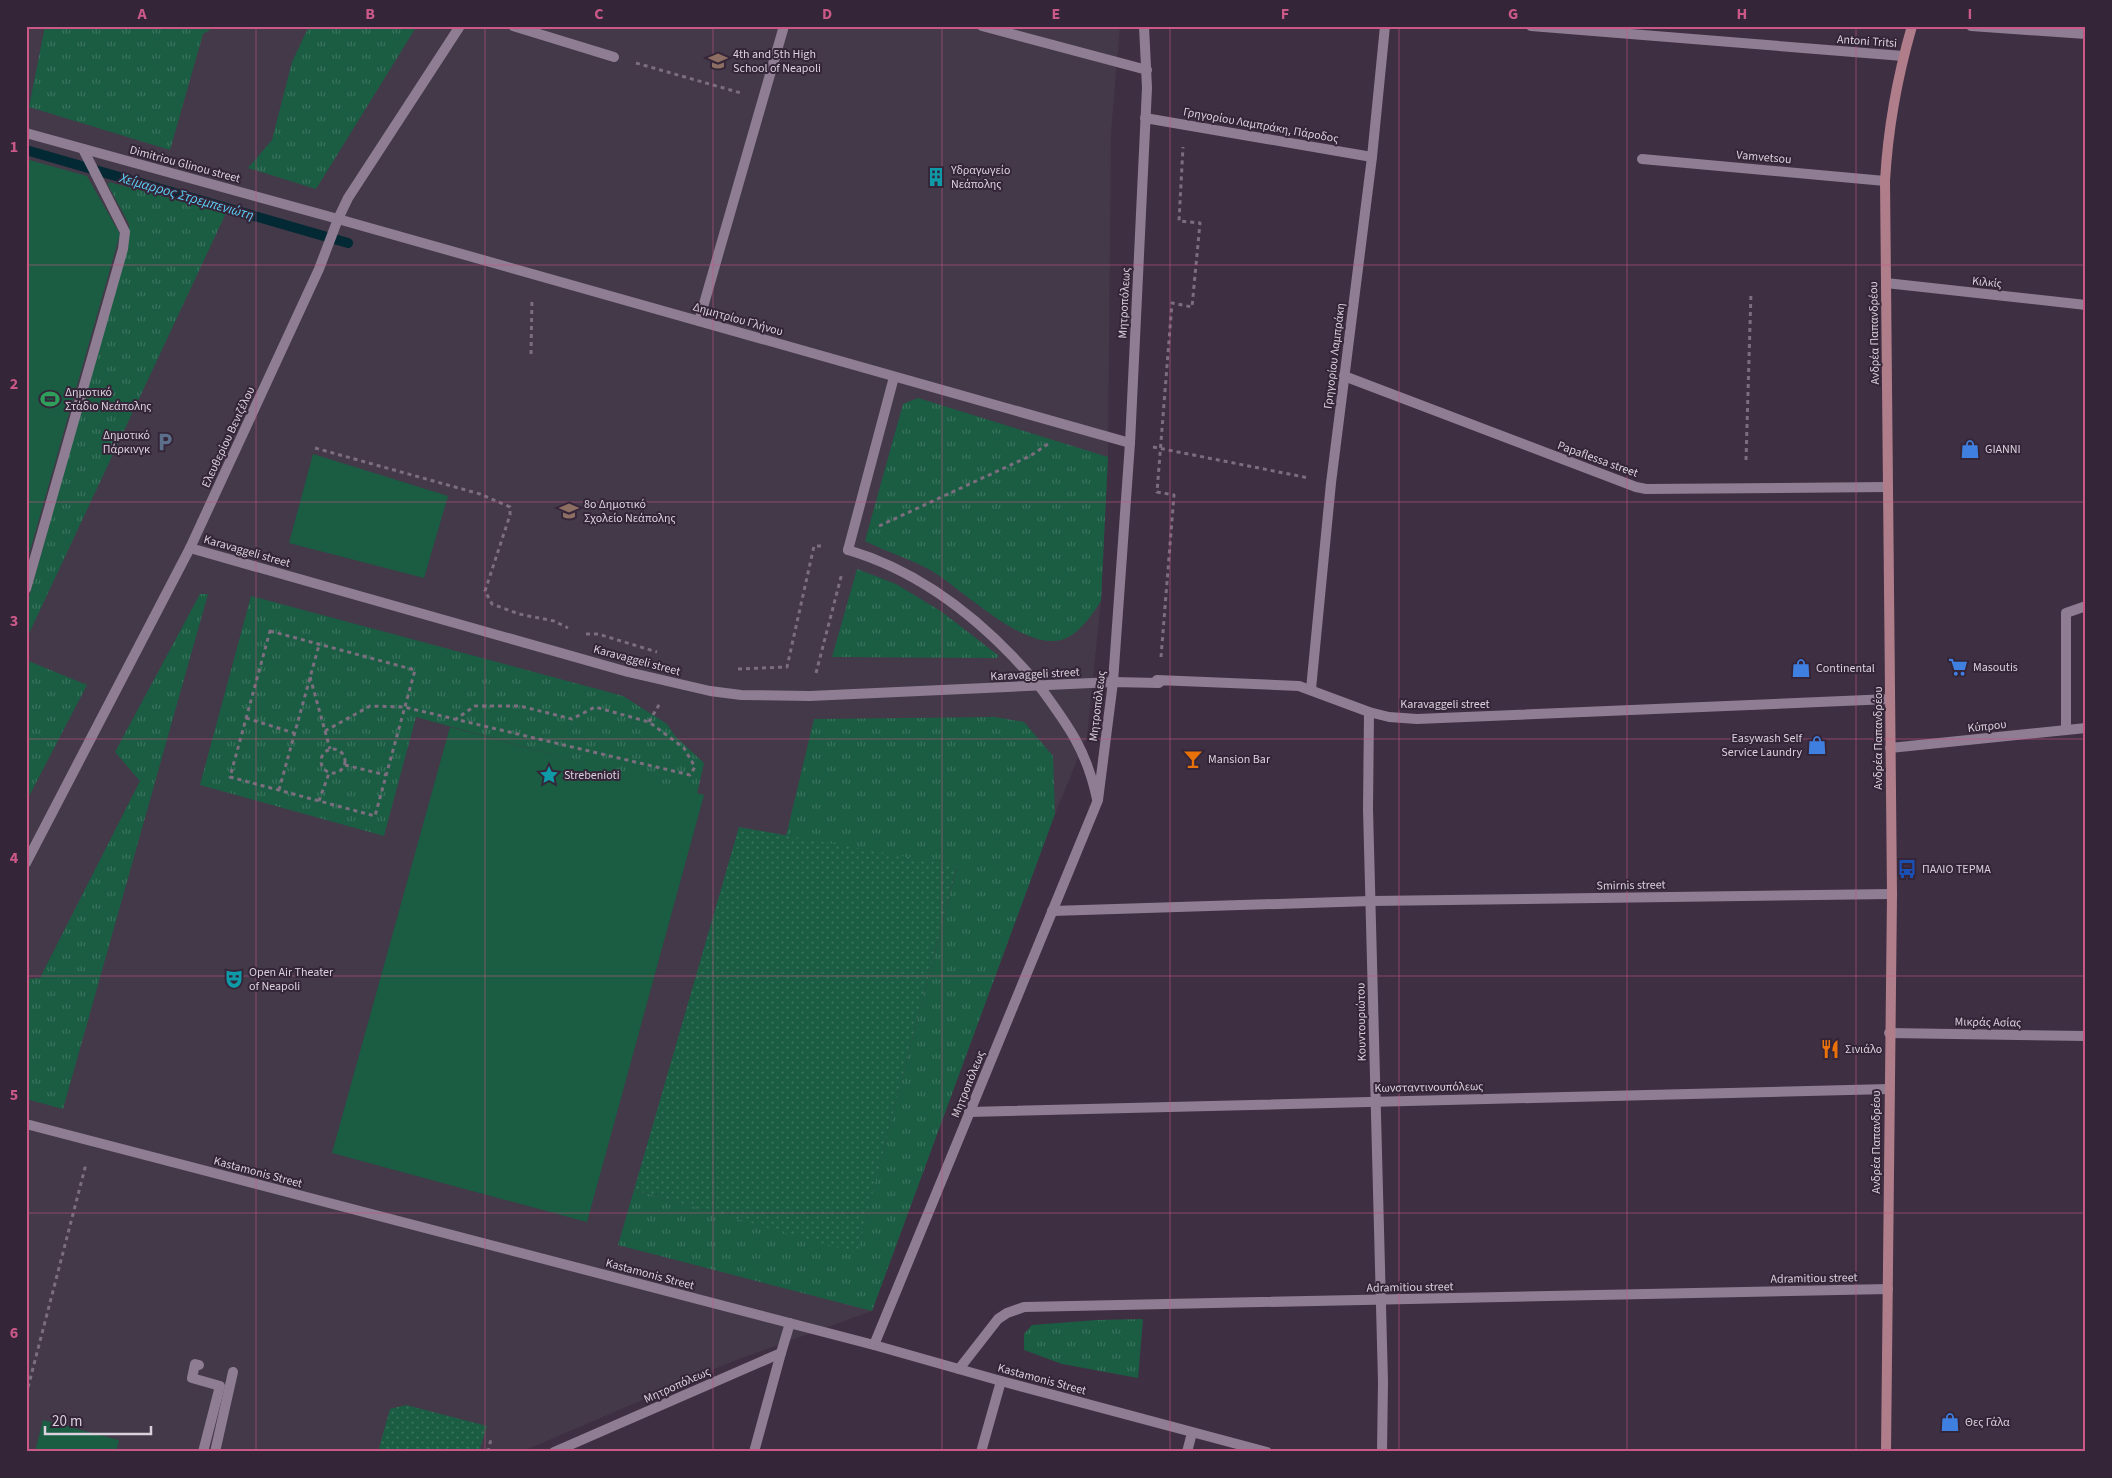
<svg xmlns="http://www.w3.org/2000/svg" width="2112" height="1478" viewBox="0 0 2112 1478" font-family="'Source Sans 3',sans-serif">
	<style>
		.education { fill: #433949 }
		.grass { fill: url(#grass-tufts) }
		.park { fill: url(#park-dots) }
		.pitch { fill: #1a5d43 }
		.lines { fill: none; stroke-linecap: round; stroke-linejoin: round }
		.stream { stroke: #022934; stroke-width: 10 }
		.path { stroke: #7c6e7f; stroke-width: 3; stroke-dasharray: 4 4; stroke-linecap: butt }
		.service { stroke: #8f7d93; stroke-width: 10 }
		.pedestrian { stroke: #8f7d93; stroke-width: 10 }
		.minor { stroke: #8f7d93; stroke-width: 10 }
		.tertiary { stroke: #8f7d93; stroke-width: 10 }
		.secondary { stroke: #b07e8a; stroke-width: 10 }
		.grid { fill: none; stroke: #cb5988; stroke-width: 1; stroke-opacity: 0.55 }
		.labels { text-anchor: middle; stroke-width: 4; stroke-linejoin: round; paint-order: stroke }
		.street-label { font-size: 12px; fill: #dbd1dd; stroke: #352538 }
		.poi-label { font-size: 12px; fill: #dbd1dd; stroke: #352538; text-anchor: start }
		.water-label { font-size: 14px; font-style: italic; fill: #5bd0f5; stroke: #352538 }
		.neatline { fill: none; stroke: #cb5988; stroke-width: 2 }
		.grid-label { font-size: 16px; text-anchor: middle; font-weight: bold; fill: #cb5988 }
	</style>
	<defs>
		<pattern id="grass-tufts" width="24" height="20" patternUnits="userSpaceOnUse" patternTransform="scale(1.25)"><rect width="24" height="20" fill="#1a5d43"/><path d="M3 7l-1-3M5 7V3M7 7l1-3M15 17l-1-3M17 17v-4M19 17l1-3" fill="none" stroke="#3b735e"/></pattern>
		<pattern id="park-dots" width="8" height="8" patternUnits="userSpaceOnUse" patternTransform="scale(1.25)"><rect width="8" height="8" fill="#1a5d43"/><path d="M2 2h.1M6 6h.1" fill="none" stroke="#3b735e" stroke-width="1.8" stroke-linecap="round"/></pattern>
	</defs>
	<rect width="100%" height="100%" fill="#3f2f42"/>
	<path class="education" d="M26 26H1120L1111 133 1108 457 1101 601 1087 736 1055 814 872 1311 731 1362 521 1452H26Z"/>
	<g class="grass">
		<path d="M45 26H216L203 34 170 150 29 107Z"/>
		<path d="M309 26H406L415 29 316 189 248 168 272 140 292 62Z"/>
		<path d="M109 182 226 213 26 640V608L129 238V224L108 185Z"/>
		<path d="M918 398 1108 457 1101 601C1092 615 1080 633 1064 639 1026 653 963 590 932 571 911 559 887 552 865 541L903 404Z"/>
		<path d="M857 569 896 584 942 612 999 656 996 658 832 657Z"/>
		<path d="M200 594H208L63 1109 26 1099V979L40 978 140 781 115 752Z"/>
		<path d="M251 596 623 696 667 724 675 736 704 763 697 794 416 717 384 836 200 785Z"/>
		<path d="M26 660 87 685 26 802Z"/>
		<path d="M995 717 1024 722 1053 756 1055 814 872 1311 618 1245 634 1190 857 1252 957 867 786 836 814 719Z"/>
		<path d="M1143 1319 1138 1378 1062 1364 1024 1350V1334L1032 1325 1097 1320Z"/>
	</g>
	<g class="park">
		<path d="M739 827 957 866 857 1253 634 1190Z"/>
		<path d="M406 1405 487 1426 479 1452H378L390 1409Z"/>
	</g>
	<g class="pitch">
		<path d="M26 159 87 176 120 234 26 565Z"/>
		<path d="M313 454 448 496 424 578 289 543Z"/>
		<path d="M450 727 704 795 587 1222 332 1153Z"/>
		<path d="M43 1420 119 1440 116 1452H35Z"/>
	</g>
	<g class="lines">
		<path class="stream" d="M26 150 348 243"/>
		<g class="path">
			<path d="M636 63 741 93"/>
			<path d="M531 354 532 298"/>
			<path d="M1153 447 1309 478"/>
			<path d="M315 448 480 494 510 507V515L485 591 492 604 519 614 554 621 568 628"/>
			<path d="M1746 460 1751 292"/>
			<path d="M879 526 1030 456 1048 444"/>
			<path d="M270 631 415 670 375 816 230 777Z"/>
			<path d="M586 634H598L657 652"/>
			<path d="M1161 657 1174 495 1157 492 1172 303 1192 307 1200 223 1179 221 1183 147"/>
			<path d="M738 669 787 667 814 546H825"/>
			<path d="M816 673 842 573"/>
			<path d="M310 677 330 749"/>
			<path d="M246 718 294 733"/>
			<path d="M649 722 660 703"/>
			<path d="M325 731 370 706 404 707 690 775 695 767 684 748 649 722 595 707 572 719 520 706H475L456 719"/>
			<circle cx="333" cy="761" r="12"/>
			<path d="M345 765 386 775"/>
			<path d="M279 790 319 645"/>
			<path d="M319 801 329 773"/>
			<path d="M26 1395 86 1164"/>
			<path d="M488 1452 491 1439"/>
		</g>
		<path class="service" d="M982 26 1147 70"/>
		<g class="pedestrian">
			<path d="M513 26 614 57"/>
			<path d="M699 321 784 26"/>
			<path d="M848 550C926 573 989 626 1040 687"/>
			<path d="M26 589 123 249 125 232 83 149"/>
			<path d="M2066 730V613L2086 606"/>
			<path d="M199 1365 195 1364 192 1378 220 1386 203 1452"/>
			<path d="M215 1452 233 1372"/>
		</g>
		<g class="minor">
			<path d="M1531 26 1903 56"/>
			<path d="M1971 26 2086 34"/>
			<path d="M1145 118 1372 157"/>
			<path d="M26 133 338 219 1130 443"/>
			<path d="M1642 159 1885 181"/>
			<path d="M1886 283 2086 305"/>
			<path d="M1344 376 1636 487 1646 489 1888 487"/>
			<path d="M190 548 628 672 710 691 741 695 810 696 1113 682 1159 683 1157 680 1299 686 1369 712 1389 717 1417 719 1890 699"/>
			<path d="M848 550 894 377"/>
			<path d="M1040 687C1068 725 1087 751 1097 799"/>
			<path d="M1311 689 1331 483 1372 157 1385 26"/>
			<path d="M1369 712 1368 809 1383 1382 1382 1452"/>
			<path d="M26 863 190 548 319 269 338 219 348 198 460 26"/>
			<path d="M1052 911 1371 901 1892 894"/>
			<path d="M1889 1033 2086 1036"/>
			<path d="M969 1112 1889 1089"/>
			<path d="M959 1369 998 1319 1007 1313 1024 1307 1888 1289"/>
			<path d="M554 1452 781 1353 790 1323"/>
			<path d="M754 1452 781 1353"/>
			<path d="M981 1452 1001 1381"/>
			<path d="M1187 1452 1192 1433"/>
		</g>
		<g class="tertiary">
			<path d="M1890 748 2086 728"/>
			<path d="M26 1124 874 1345 1001 1381 1267 1452"/>
			<path d="M874 1345 1098 800 1113 682 1130 443 1147 88 1144 26"/>
		</g>
		<path class="secondary" d="M1886 1452 1892 894 1885 181C1888 127 1897 78 1912 26"/>
	</g>
	<path class="grid" d="M256 26V1452M485 26V1452M713 26V1452M942 26V1452M1170 26V1452M1399 26V1452M1627 26V1452M1856 26V1452M26 265H2086M26 502H2086M26 739H2086M26 976H2086M26 1213H2086"/>
	<defs>
		<g id="school-bare" transform="scale(1.5)"><path d="M0-5L7-2L0 1L-7-2ZM-4 1L0 2.5L4 1V4Q0 6-4 4Z" fill="#8d6e63" stroke="#352538" stroke-width="2.5" paint-order="stroke"/></g>
		<g id="building-bare" transform="scale(1.5)"><path d="M-4-6H4V6H1V3H-1V6H-4ZM-2.5-4.3h1.7v1.8h-1.7ZM.8-4.3h1.7v1.8H.8ZM-2.5-1h1.7V.8h-1.7ZM.8-1h1.7V.8H.8Z" fill="#0f9aa8" stroke="#352538" stroke-width="2.5" paint-order="stroke"/></g>
		<g id="stadium-bare" transform="scale(1.5)"><path d="M0-5a6.5 5 0 1 0 0 10a6.5 5 0 1 0 0-10ZM-3.5-1.8h7v3.6h-7Z" fill="#2e9e5b" stroke="#352538" stroke-width="2.5" paint-order="stroke"/></g>
		<g id="parking-bare" transform="scale(1.5)"><path d="M-3.5-5.5H1a3.5 3.5 0 0 1 0 7H-1V5.5H-3.5ZM-1-3.4V-.6H.8a1.4 1.4 0 0 0 0-2.8Z" fill="#5c6f8a" stroke="#352538" stroke-width="2.5" paint-order="stroke"/></g>
		<g id="shop-bare" transform="scale(1.5)"><path d="M-5-2.5h2.3a2.7 3.5 0 0 1 5.4 0H5L5.5 6h-11ZM-1.5-2.5h3a1.5 2.3 0 0 0-3 0Z" fill="#3f7fe0" stroke="#352538" stroke-width="2.5" paint-order="stroke"/></g>
		<g id="supermarket-bare" transform="scale(1.5)"><path d="M-6-5.5h2.5l.6 2H6L4.5 2H-2.5L-4.4-4H-6ZM-1.5 3.2a1.3 1.3 0 1 0 .1 0ZM3 3.2a1.3 1.3 0 1 0 .1 0Z" fill="#3f7fe0" stroke="#352538" stroke-width="2.5" paint-order="stroke"/></g>
		<g id="bar-bare" transform="scale(1.5)"><path d="M-6-5H6L.8 .8V4.5H3.5V6h-7V4.5H-.8V.8Z" fill="#e8710a" stroke="#352538" stroke-width="2.5" paint-order="stroke"/></g>
		<g id="sight-bare" transform="scale(1.5)"><path d="M0-6L1.8-2.2L6-1.7L2.9 1.2L3.7 5.4L0 3.3L-3.7 5.4L-2.9 1.2L-6-1.7L-1.8-2.2Z" fill="#0f9aa8" stroke="#352538" stroke-width="2.5" paint-order="stroke"/></g>
		<g id="bus-bare" transform="scale(1.5)"><path d="M-5-6H5V4H4V6H2V4H-2V6H-4V4H-5ZM-3.5-4V0h7V-4ZM-3.5 1.2v1.5H-2V1.2ZM2 1.2v1.5H3.5V1.2Z" fill="#1a4fb4" stroke="#352538" stroke-width="2.5" paint-order="stroke"/></g>
		<g id="theatre-bare" transform="scale(1.5)"><path d="M-5-5.5Q0-4 5-5.5V0Q5 5 0 6Q-5 5-5 0ZM-3.3-2.5H-1v1.5H-3.3ZM1-2.5H3.3v1.5H1ZM-2.8 1Q0 5.5 2.8 1Z" fill="#0f9aa8" stroke="#352538" stroke-width="2.5" paint-order="stroke"/></g>
		<g id="restaurant-bare" transform="scale(1.5)"><path d="M-5-6h1v4h1v-4h1v4h1v-4h1v5L-1.5 .5V6h-2V.5L-5-1ZM5-6V6H3V1.5H1.5Q1.5-4 5-6Z" fill="#e8710a" stroke="#352538" stroke-width="2.5" paint-order="stroke"/></g>
	</defs>
	<g fill-rule="evenodd">
		<use href="#school-bare" x="718" y="61"/>
		<use href="#building-bare" x="936" y="177"/>
		<use href="#stadium-bare" x="50" y="399"/>
		<use href="#parking-bare" x="165" y="442"/>
		<use href="#shop-bare" x="1970" y="449"/>
		<use href="#school-bare" x="569" y="511"/>
		<use href="#supermarket-bare" x="1958" y="667"/>
		<use href="#shop-bare" x="1801" y="668"/>
		<use href="#shop-bare" x="1817" y="745"/>
		<use href="#bar-bare" x="1193" y="759"/>
		<use href="#sight-bare" x="549" y="775"/>
		<use href="#bus-bare" x="1907" y="869"/>
		<use href="#theatre-bare" x="234" y="979"/>
		<use href="#restaurant-bare" x="1830" y="1049"/>
		<use href="#shop-bare" x="1950" y="1422"/>
	</g>
	<g class="labels">
		<g class="street-label">
			<text transform="translate(1867 41) rotate(4)" y="4">Antoni Tritsi</text>
			<text transform="translate(1261 125) rotate(10)" y="4">Γρηγορίου Λαμπράκη, Πάροδος</text>
			<text transform="translate(1764 157) rotate(5)" y="4">Vamvetsou</text>
			<text transform="translate(185 164) rotate(15)" y="4">Dimitriou Glinou street</text>
			<text transform="translate(1987 282) rotate(6)" y="4">Κιλκίς</text>
			<text transform="translate(1124 303) rotate(-87)" y="4">Μητροπόλεως</text>
			<text transform="translate(738 319) rotate(16)" y="4">Δημητρίου Γλήνου</text>
			<text transform="translate(1874 333) rotate(-91)" y="4">Ανδρέα Παπανδρέου</text>
			<text transform="translate(1334 356) rotate(-83)" y="4">Γρηγορίου Λαμπράκη</text>
			<text transform="translate(228 437) rotate(-65)" y="4">Ελευθερίου Βενιζέλου</text>
			<text transform="translate(1598 459) rotate(20)" y="4">Papaflessa street</text>
			<text transform="translate(247 551) rotate(16)" y="4">Karavaggeli street</text>
			<text transform="translate(637 660) rotate(15)" y="4">Karavaggeli street</text>
			<text transform="translate(1035 674) rotate(-3)" y="4">Karavaggeli street</text>
			<text x="1445" y="708">Karavaggeli street</text>
			<text transform="translate(1097 706) rotate(-83)" y="4">Μητροπόλεως</text>
			<text transform="translate(1987 726) rotate(-6)" y="4">Κύπρου</text>
			<text transform="translate(1878 738) rotate(-90)" y="4">Ανδρέα Παπανδρέου</text>
			<text transform="translate(1631 885) rotate(-1)" y="4">Smirnis street</text>
			<text transform="translate(1361 1022) rotate(-91)" y="4">Κουντουριώτου</text>
			<text transform="translate(1988 1022) rotate(1)" y="4">Μικράς Ασίας</text>
			<text transform="translate(968 1084) rotate(-68)" y="4">Μητροπόλεως</text>
			<text transform="translate(1429 1087) rotate(-1)" y="4">Κωνσταντινουπόλεως</text>
			<text transform="translate(1876 1142) rotate(-90)" y="4">Ανδρέα Παπανδρέου</text>
			<text transform="translate(258 1172) rotate(15)" y="4">Kastamonis Street</text>
			<text transform="translate(650 1274) rotate(15)" y="4">Kastamonis Street</text>
			<text transform="translate(1814 1278) rotate(-1)" y="4">Adramitiou street</text>
			<text transform="translate(1410 1287) rotate(-1)" y="4">Adramitiou street</text>
			<text transform="translate(1042 1379) rotate(15)" y="4">Kastamonis Street</text>
			<text transform="translate(677 1385) rotate(-24)" y="4">Μητροπόλεως</text>
		</g>
		<g class="poi-label">
			<text x="733" y="58">4th and 5th High<tspan x="733" dy="14">School of Neapoli</tspan></text>
			<text x="951" y="174">Υδραγωγείο<tspan x="951" dy="14">Νεάπολης</tspan></text>
			<text x="65" y="396">Δημοτικό<tspan x="65" dy="14">Στάδιο Νεάπολης</tspan></text>
			<text x="150" y="439" text-anchor="end">Δημοτικό<tspan x="150" dy="14">Πάρκινγκ</tspan></text>
			<text x="1985" y="453">GIANNI</text>
			<text x="584" y="508">8ο Δημοτικό<tspan x="584" dy="14">Σχολείο Νεάπολης</tspan></text>
			<text x="1973" y="671">Masoutis</text>
			<text x="1816" y="672">Continental</text>
			<text x="1802" y="742" text-anchor="end">Easywash Self<tspan x="1802" dy="14">Service Laundry</tspan></text>
			<text x="1208" y="763">Mansion Bar</text>
			<text x="564" y="779">Strebenioti</text>
			<text x="1922" y="873">ΠΑΛΙΟ ΤΕΡΜΑ</text>
			<text x="249" y="976">Open Air Theater<tspan x="249" dy="14">of Neapoli</tspan></text>
			<text x="1845" y="1053">Σινιάλο</text>
			<text x="1965" y="1426">Θες Γάλα</text>
		</g>
		<g class="water-label">
			<text transform="translate(187 196) rotate(16)" y="5">Χείμαρρος Στρεμπενιώτη</text>
		</g>
	</g>
	<rect width="2112" height="1478" fill="none" stroke="#352538" stroke-width="55"/>
	<path d="M45 1426v8h106v-8" fill="none" stroke="#dbd1dd" stroke-width="2.5"/>
	<text x="52" y="1426" font-size="15" fill="#dbd1dd" stroke="#352538" stroke-width="4" paint-order="stroke">20 m</text>
	<rect x="28" y="28" width="2056" height="1422" class="neatline"/>
	<g class="grid-label">
		<text x="142" y="19">A</text>
		<text x="370" y="19">B</text>
		<text x="599" y="19">C</text>
		<text x="827" y="19">D</text>
		<text x="1056" y="19">E</text>
		<text x="1285" y="19">F</text>
		<text x="1513" y="19">G</text>
		<text x="1742" y="19">H</text>
		<text x="1970" y="19">I</text>
		<text x="14" y="152">1</text>
		<text x="14" y="389">2</text>
		<text x="14" y="626">3</text>
		<text x="14" y="863">4</text>
		<text x="14" y="1100">5</text>
		<text x="14" y="1338">6</text>
	</g>
</svg>
